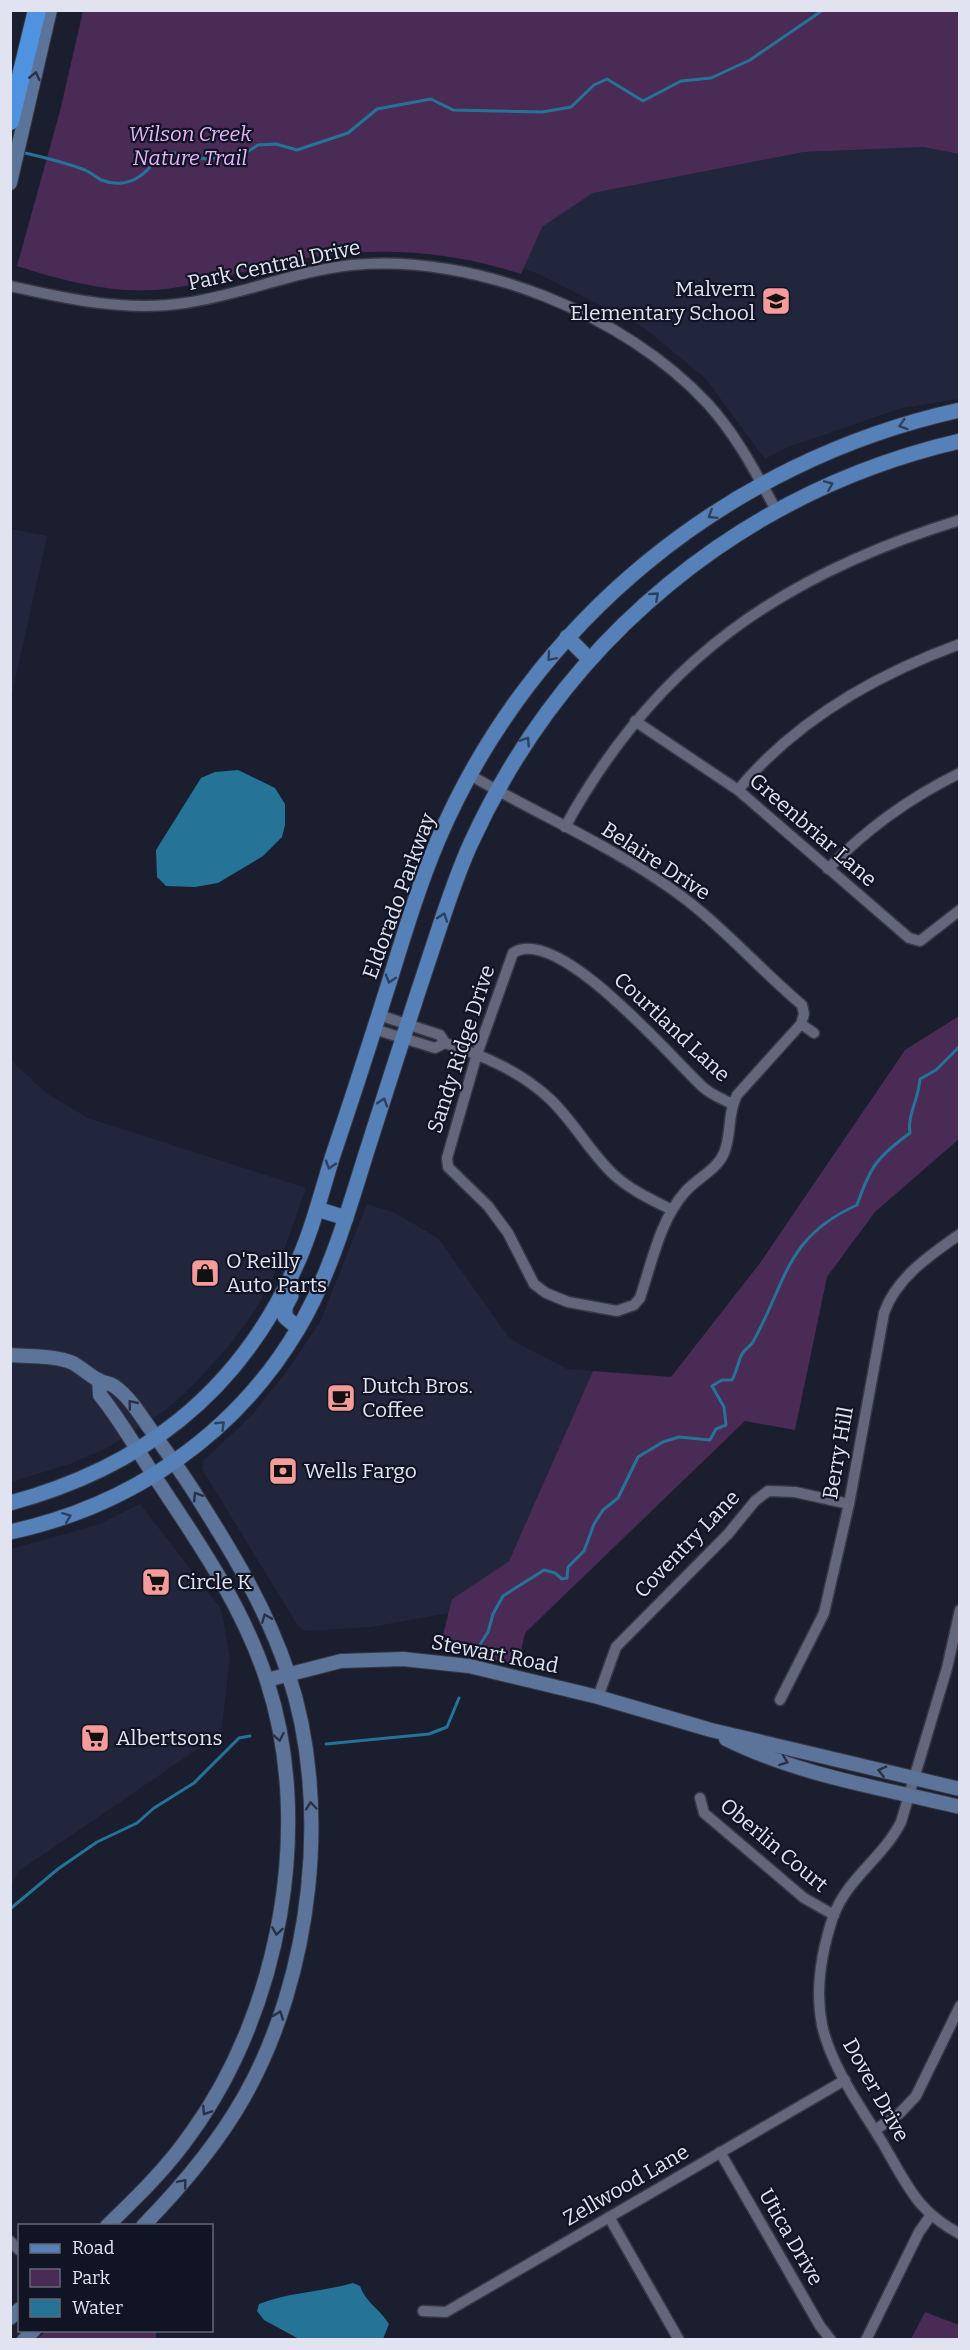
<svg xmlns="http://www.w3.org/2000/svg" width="970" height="2350" viewBox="0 0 970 2350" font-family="Bitter,serif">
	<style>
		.built { fill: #22263c }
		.green { fill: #4a2b55 }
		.water { fill: #257498 }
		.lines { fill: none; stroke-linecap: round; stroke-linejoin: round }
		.stream { stroke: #257498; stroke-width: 3 }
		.street-casing { stroke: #363846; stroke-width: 13 }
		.secondary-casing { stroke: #363846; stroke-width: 16 }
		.primary-casing { stroke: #363846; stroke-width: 17 }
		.highway-casing { stroke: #363846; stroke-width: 20 }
		.street { stroke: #62677b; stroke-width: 10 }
		.secondary { stroke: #5c7499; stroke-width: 14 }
		.primary { stroke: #5681b8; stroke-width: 15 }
		.highway { stroke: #4e92e0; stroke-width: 18 }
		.oneway { stroke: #283147 }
		.oneway2 { stroke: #2d405f }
		.labels { text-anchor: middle; stroke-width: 4.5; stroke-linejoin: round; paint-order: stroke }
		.park-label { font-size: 21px; font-style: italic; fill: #e9b1fc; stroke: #111424 }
		.street-label { font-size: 21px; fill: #e1e4f0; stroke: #111424 }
		.poi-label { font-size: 21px; fill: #e1e4f0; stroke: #111424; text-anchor: start }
	</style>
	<rect width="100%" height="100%" fill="#1a1e2e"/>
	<g class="built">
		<path d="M923 147 959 154V399L902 408 788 447 765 459 705 378 643 327 541 275 517 266 529 236 593 193 804 152Z"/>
		<path d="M11 529 47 536 11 698 10 529Z"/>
		<path d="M10 1059 46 1093 88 1118 306 1188 278 1267 256 1309 228 1347 197 1381 166 1410 109 1447 70 1464 11 1482Z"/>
		<path d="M367 1204 395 1213 438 1238 510 1339 567 1369 593 1371 509 1561 452 1599 449 1613 371 1627 305 1631 298 1626 202 1469 203 1461 252 1415 289 1368 320 1322Z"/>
		<path d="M140 1504 221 1609 230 1658 221 1733 19 1871 11 1885V1549L97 1525Z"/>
	</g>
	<g class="green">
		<path d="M83 11H959V154L923 147 804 152 593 193 542 227 521 274C439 247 356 245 271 265 233 274 194 287 155 290 109 293 61 280 17 266L60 111Z"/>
		<path d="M959 1016V1139L875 1212 827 1277 795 1430 745 1421 525 1633 518 1665 440 1647 452 1599 509 1561 593 1371 671 1377 760 1263 905 1050Z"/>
		<path d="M925 2312 959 2325V2339H911Z"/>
		<path d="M46 2331H156V2339H37Z"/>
	</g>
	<g class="water">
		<path d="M238 770 275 788 285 804V825L282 837 263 856 218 883 195 887 166 886 157 877 156 850 201 778 215 772Z"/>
		<path d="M353 2283 360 2286C366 2303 380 2309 389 2324L383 2339H299L264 2320 257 2311 259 2304C289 2292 322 2292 353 2283Z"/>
	</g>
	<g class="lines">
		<g class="stream">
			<path d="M21 152C42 157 65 162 85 170 91 173 96 177 101 180 127 190 147 176 159 154L174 153 206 159 244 154 258 145 276 144 297 150 348 133 377 109 431 99 453 110 542 112 571 107 594 85 607 79 643 101 681 81 711 78 750 60 823 10"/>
			<path d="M474 1654 488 1632 493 1614 503 1596 544 1570 555 1573 562 1579 567 1578 568 1567 584 1551 594 1524 603 1510 618 1498 638 1457 663 1442 679 1437 710 1440 716 1429 726 1425 724 1407 712 1386 722 1380H732C737 1371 738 1362 742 1354 745 1348 752 1346 754 1340 787 1280 786 1237 857 1205 870 1167 877 1157 910 1133 907 1115 919 1098 920 1079L936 1070 960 1046"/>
			<path d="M326 1744 429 1734 447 1727 459 1698"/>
			<path d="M10 1909 58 1869 97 1842 137 1823 154 1808 194 1783 239 1738 250 1736"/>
		</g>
		<g class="street-casing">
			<g id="street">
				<path d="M10 286C68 299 125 312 185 303 241 295 295 271 352 265 474 253 625 314 708 404 737 436 756 473 776 510"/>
				<path d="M635 721 738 790 909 938 920 941 960 910"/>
				<path d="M470 775C537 814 610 845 673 890 720 923 758 968 802 1005L804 1014 801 1024 737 1095C727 1114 732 1134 724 1153 717 1170 697 1178 685 1192 660 1220 652 1262 640 1298L634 1305 617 1311 568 1302 546 1293 534 1284 508 1233 488 1206 448 1167 447 1158 477 1054 513 953C558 923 673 1060 704 1088 712 1095 723 1099 732 1104"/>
				<path d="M738 790C796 720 875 675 960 644"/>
				<path d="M565 827C656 661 781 575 960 520"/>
				<path d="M828 869C867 828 909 798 960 773"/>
				<path d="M801 1024 814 1033"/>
				<path d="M374 1029 435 1048 445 1043 440 1035 379 1015"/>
				<path d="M445 1043C484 1056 520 1071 550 1099 574 1122 589 1151 613 1174 630 1190 652 1200 672 1210"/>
				<path d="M960 1610 947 1668 901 1822C883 1858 847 1878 833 1917 822 1950 815 1990 822 2025 831 2066 860 2106 882 2142 894 2162 905 2185 920 2203 931 2216 945 2226 960 2234"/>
				<path d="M598 1697 616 1647 728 1534 755 1501 768 1491 795 1492 849 1504"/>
				<path d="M780 1700 824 1613 849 1504 884 1313C896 1278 930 1255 960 1234"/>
				<path d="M700 1798 704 1813 804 1898 834 1915"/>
				<path d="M875 2130 900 2113 916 2096 960 2006"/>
				<path d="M720 2152 820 2326 831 2340"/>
				<path d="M609 2217 679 2340"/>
				<path d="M10 2241 20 2251"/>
				<path d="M423 2311 446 2312 845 2080"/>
				<path d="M866 2340 919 2232 931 2215"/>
			</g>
		</g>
		<g class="secondary-casing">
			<g id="secondary">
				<path d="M10 183 50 10"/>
				<path d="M10 1355C31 1357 54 1355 73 1363 82 1368 90 1376 100 1381 105 1383 110 1383 114 1386 130 1397 140 1415 151 1430 167 1453 184 1475 199 1500 234 1555 267 1610 288 1673 332 1804 312 1977 244 2097 217 2145 182 2186 143 2226"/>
				<path d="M99 1380 100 1395C121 1421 137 1450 155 1477 198 1542 243 1606 267 1681 314 1825 280 2010 192 2132 168 2167 137 2197 107 2226"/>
				<path d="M267 1680 341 1661 403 1659 469 1666 598 1697 711 1730 960 1789"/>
				<path d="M726 1739C798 1775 881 1788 960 1807"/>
				<path d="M10 2318 20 2309"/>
				<path d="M24 2340 34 2330"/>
			</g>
		</g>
		<g class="primary-casing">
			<g id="primary">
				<path d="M567 637 588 658"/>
				<path d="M317 1209 346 1218"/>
				<path d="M291 1296 285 1307V1317L298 1328"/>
				<path d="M10 1503C140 1468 236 1395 293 1272 311 1235 321 1194 333 1155 352 1099 370 1043 388 986 403 938 418 887 438 840 531 622 728 461 960 410"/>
				<path d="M10 1532C131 1506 235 1435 298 1329 329 1277 347 1215 365 1157 386 1091 407 1025 429 959 442 920 454 880 471 843 564 639 741 492 960 441"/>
			</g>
		</g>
		<g class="highway-casing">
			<path id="highway" d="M10 121 37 10"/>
		</g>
		<use href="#street" class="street"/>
		<use href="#secondary" class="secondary"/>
		<use href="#primary" class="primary"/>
		<use href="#highway" class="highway"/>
	</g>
	<defs><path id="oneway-chevron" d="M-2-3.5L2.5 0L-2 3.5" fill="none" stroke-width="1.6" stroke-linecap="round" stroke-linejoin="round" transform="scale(1.5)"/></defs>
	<g class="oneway">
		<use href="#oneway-chevron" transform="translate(35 76) rotate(-77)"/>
		<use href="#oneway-chevron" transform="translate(132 1404) rotate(-129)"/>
		<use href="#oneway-chevron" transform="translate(197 1496) rotate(-122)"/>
		<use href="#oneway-chevron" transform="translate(266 1618) rotate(-112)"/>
		<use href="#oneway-chevron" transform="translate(279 1737) rotate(79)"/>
		<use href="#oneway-chevron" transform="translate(784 1761) rotate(20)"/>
		<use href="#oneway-chevron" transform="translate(882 1771) rotate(-166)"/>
		<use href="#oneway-chevron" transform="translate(311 1806) rotate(-95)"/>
		<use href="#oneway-chevron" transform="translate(277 1931) rotate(99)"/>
		<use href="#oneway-chevron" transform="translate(279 2015) rotate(-70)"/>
		<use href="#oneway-chevron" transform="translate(206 2111) rotate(123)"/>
		<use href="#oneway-chevron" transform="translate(183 2183) rotate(-50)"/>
	</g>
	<g class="oneway2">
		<use href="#oneway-chevron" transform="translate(903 425) rotate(163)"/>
		<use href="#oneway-chevron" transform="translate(829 485) rotate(-23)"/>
		<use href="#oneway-chevron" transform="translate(712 515) rotate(148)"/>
		<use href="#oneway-chevron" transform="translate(655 596) rotate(-42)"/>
		<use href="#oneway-chevron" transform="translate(551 657) rotate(131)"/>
		<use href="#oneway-chevron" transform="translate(526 741) rotate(-57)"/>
		<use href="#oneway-chevron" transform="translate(443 917) rotate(-71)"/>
		<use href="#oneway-chevron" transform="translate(390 979) rotate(107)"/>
		<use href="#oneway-chevron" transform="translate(383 1102) rotate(-72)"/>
		<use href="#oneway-chevron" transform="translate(330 1165) rotate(108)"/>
		<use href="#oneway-chevron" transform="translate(221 1425) rotate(-44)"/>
		<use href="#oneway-chevron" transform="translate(67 1517) rotate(-21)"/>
	</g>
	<defs>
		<g id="school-square" transform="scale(1.5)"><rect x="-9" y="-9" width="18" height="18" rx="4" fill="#f59b9a" stroke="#111424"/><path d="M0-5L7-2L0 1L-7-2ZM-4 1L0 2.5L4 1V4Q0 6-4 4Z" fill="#111"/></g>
		<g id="shop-square" transform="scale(1.5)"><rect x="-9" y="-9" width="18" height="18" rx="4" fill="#f59b9a" stroke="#111424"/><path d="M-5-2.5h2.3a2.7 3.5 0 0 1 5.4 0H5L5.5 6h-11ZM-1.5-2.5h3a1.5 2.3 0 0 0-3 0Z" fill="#111"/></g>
		<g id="cafe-square" transform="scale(1.5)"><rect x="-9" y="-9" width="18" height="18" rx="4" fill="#f59b9a" stroke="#111424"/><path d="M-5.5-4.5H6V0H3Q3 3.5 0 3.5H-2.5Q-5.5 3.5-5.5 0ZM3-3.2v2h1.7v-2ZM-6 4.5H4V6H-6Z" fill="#111"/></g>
		<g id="bank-square" transform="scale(1.5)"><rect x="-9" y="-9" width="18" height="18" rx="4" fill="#f59b9a" stroke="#111424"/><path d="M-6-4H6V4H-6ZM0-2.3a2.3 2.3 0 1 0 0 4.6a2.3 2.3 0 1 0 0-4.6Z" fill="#111"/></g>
		<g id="supermarket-square" transform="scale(1.5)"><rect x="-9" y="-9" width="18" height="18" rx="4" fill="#f59b9a" stroke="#111424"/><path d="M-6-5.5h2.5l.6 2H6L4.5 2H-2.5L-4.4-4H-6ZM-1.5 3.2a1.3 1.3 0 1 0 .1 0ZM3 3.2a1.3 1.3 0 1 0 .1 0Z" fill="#111"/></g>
	</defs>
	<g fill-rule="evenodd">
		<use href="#school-square" x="776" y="301"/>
		<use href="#shop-square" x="205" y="1273"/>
		<use href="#cafe-square" x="341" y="1398"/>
		<use href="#bank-square" x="283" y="1471"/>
		<use href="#supermarket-square" x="156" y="1582"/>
		<use href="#supermarket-square" x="95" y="1738"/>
	</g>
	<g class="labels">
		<g class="park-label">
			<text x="190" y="141">Wilson Creek<tspan x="190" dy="24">Nature Trail</tspan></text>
		</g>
		<g class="street-label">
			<text transform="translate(274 265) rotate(-12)" y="7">Park Central Drive</text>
			<text transform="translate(813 830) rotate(41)" y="7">Greenbriar Lane</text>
			<text transform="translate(656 861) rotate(33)" y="7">Belaire Drive</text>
			<text transform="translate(399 896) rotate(-70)" y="7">Eldorado Parkway</text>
			<text transform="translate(672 1027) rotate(43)" y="7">Courtland Lane</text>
			<text transform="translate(461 1049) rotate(-72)" y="7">Sandy Ridge Drive</text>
			<text transform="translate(838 1453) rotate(-80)" y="7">Berry Hill</text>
			<text transform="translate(687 1544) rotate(-46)" y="7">Coventry Lane</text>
			<text transform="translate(495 1654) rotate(11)" y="7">Stewart Road</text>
			<text transform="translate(774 1845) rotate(40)" y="7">Oberlin Court</text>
			<text transform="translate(876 2090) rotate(61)" y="7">Dover Drive</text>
			<text transform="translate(626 2185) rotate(-30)" y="7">Zellwood Lane</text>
			<text transform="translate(791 2237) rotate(60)" y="7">Utica Drive</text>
		</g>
		<g class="poi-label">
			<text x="755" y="296" text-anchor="end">Malvern<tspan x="755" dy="24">Elementary School</tspan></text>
			<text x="226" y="1268">O'Reilly<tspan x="226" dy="24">Auto Parts</tspan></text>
			<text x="362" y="1393">Dutch Bros.<tspan x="362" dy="24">Coffee</tspan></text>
			<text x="304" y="1478">Wells Fargo</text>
			<text x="177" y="1589">Circle K</text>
			<text x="116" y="1745">Albertsons</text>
		</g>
	</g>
	<rect width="970" height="2350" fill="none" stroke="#e1e4f0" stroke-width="24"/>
	<rect x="18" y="2224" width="195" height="108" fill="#111424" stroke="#646776" stroke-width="1.5"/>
	<rect x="30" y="2244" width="30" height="9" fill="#5681b8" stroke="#646776" stroke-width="1.5"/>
	<text x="72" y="2254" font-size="18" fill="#e1e4f0">Road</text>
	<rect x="30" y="2269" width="30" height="18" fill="#4a2b55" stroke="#646776" stroke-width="1.5"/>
	<text x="72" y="2284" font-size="18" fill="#e1e4f0">Park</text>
	<rect x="30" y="2299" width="30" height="18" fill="#257498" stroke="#646776" stroke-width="1.5"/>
	<text x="72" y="2314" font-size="18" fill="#e1e4f0">Water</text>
</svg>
